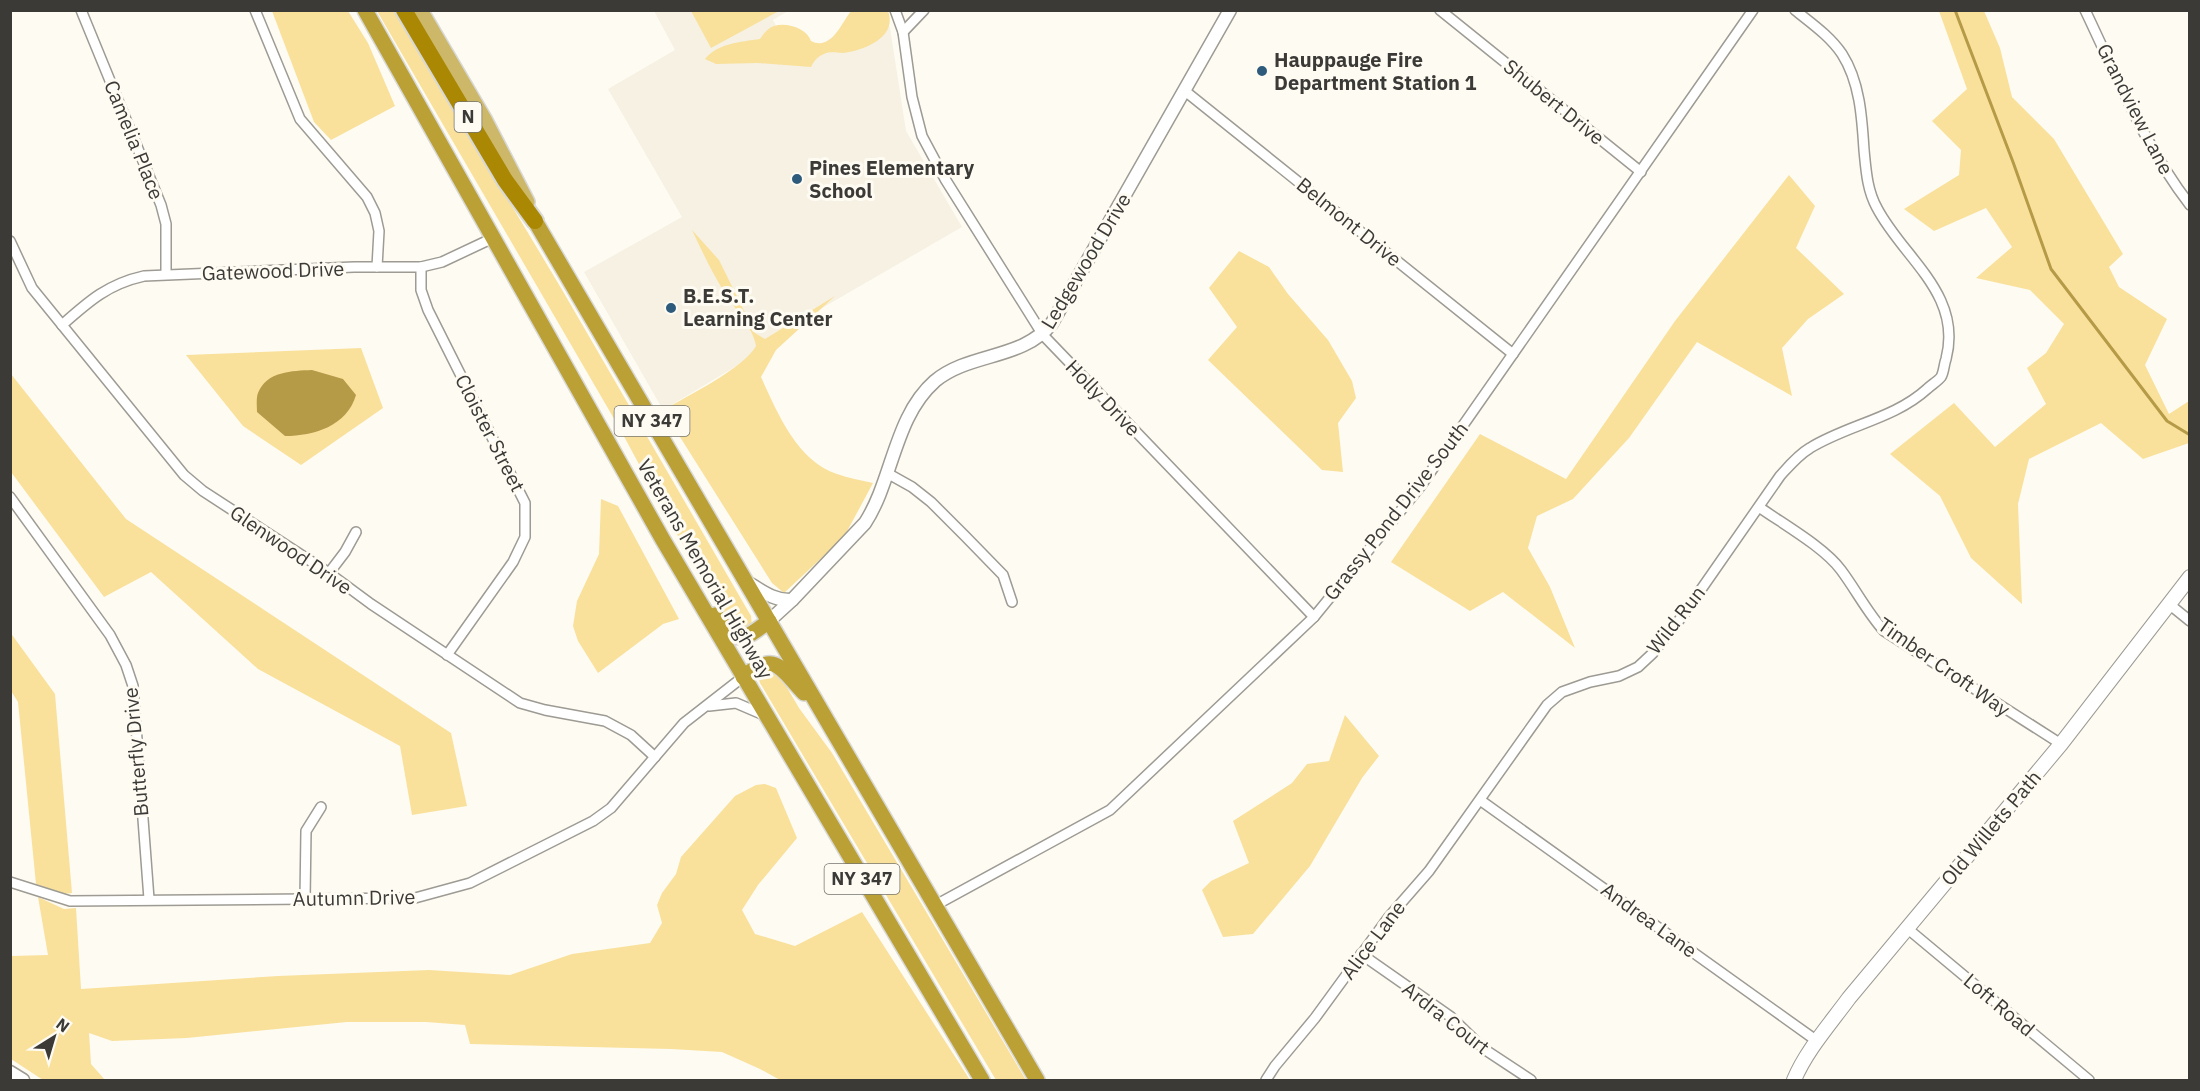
<svg xmlns="http://www.w3.org/2000/svg" width="2200" height="1091" viewBox="0 0 2200 1091" font-family="'IBM Plex Sans',sans-serif">
	<style>
		.built { fill: #f6f1e2 }
		.green { fill: #f9e19c }
		.water { fill: #b59a47 }
		.lines { fill: none; stroke-linecap: round; stroke-linejoin: round }
		.stream { stroke: #b59a47; stroke-width: 3 }
		.minor-casing { stroke: #9d9b93; stroke-width: 12 }
		.tertiary-casing { stroke: #9d9b93; stroke-width: 15 }
		.secondary-casing { stroke: #9d9b93; stroke-width: 16 }
		.primary-casing { stroke: #d8d8d7; stroke-width: 18 }
		.trunk-casing { stroke: #d8d8d7; stroke-width: 18 }
		.motorway-casing { stroke: #d8d8d7; stroke-width: 20 }
		.minor { stroke: #fff; stroke-width: 9 }
		.tertiary { stroke: #fff; stroke-width: 12 }
		.secondary { stroke: #fff; stroke-width: 14 }
		.primary { stroke: #ccb868; stroke-width: 15 }
		.trunk { stroke: #bba036; stroke-width: 15 }
		.motorway { stroke: #aa8804; stroke-width: 16 }
		.poi-dot { fill: #2e5b7b; stroke: #fefbf3; stroke-width: 2 }
		.labels { text-anchor: middle; stroke-width: 6; stroke-linejoin: round; paint-order: stroke }
		.shield { fill: #fefbf3; stroke: #76746f; stroke-width: 1.5 }
		.shield-label { font-size: 18px; font-weight: bold; fill: #3b3a37 }
		.poi-label { font-size: 20px; font-weight: bold; fill: #3b3a37; stroke: #fefbf3; text-anchor: start }
		.street-label { font-size: 20px; fill: #3b3a37; stroke: #fefbf3 }
	</style>
	<rect width="100%" height="100%" fill="#fefbf3"/>
	<path class="built" d="M654 11H788L773 20 794 60 878 11H882L890 28 906 131 962 227 760 344 763 350 663 410 584 272 682 217 608 89 675 50Z"/>
	<g class="green">
		<path d="M272 11H348L368 43 395 106 331 140 314 122Z"/>
		<path d="M377 11H395L561 288 751 616 752 627 747 632 732 628 675 531 620 429Z"/>
		<path d="M691 11H779L711 48Z"/>
		<path d="M851 11H888C898 37 864 51 843 53 836 53 831 51 824 54 818 56 814 61 811 67L758 63 716 64 705 59C718 43 740 42 760 39 764 33 768 28 774 26 788 22 807 29 811 41 831 51 841 24 851 11Z"/>
		<path d="M1939 11H1984L2000 48 2012 97 2054 139 2123 254 2109 267 2119 287 2167 319 2145 365 2169 414 2189 401V443L2143 459 2101 423 2029 459 2018 504 2022 604 1971 558 1940 496 1890 454 1954 403 1995 447 2046 404 2027 368 2046 353 2064 324 2030 290 1976 278 2012 247 1986 208 1934 231 1904 209 1959 175 1961 150 1932 121 1967 89Z"/>
		<path d="M1789 175 1815 206 1796 248 1844 294 1808 319 1782 348 1792 396 1697 342 1629 438 1573 499 1537 516 1528 548 1550 587 1575 648 1503 592 1470 611 1391 562 1480 434 1566 479 1675 321Z"/>
		<path d="M692 230 719 260 755 333 765 339 835 296 776 350 761 377C777 412 797 461 837 474 848 478 861 480 873 483L844 537 784 593 772 583 663 410C686 397 744 368 756 346 753 327 735 310 725 293 712 273 702 251 692 230Z"/>
		<path d="M1239 251 1269 267 1288 294 1328 340 1352 381 1356 398 1338 423 1343 472 1322 470 1208 360 1237 327 1209 288Z"/>
		<path d="M361 348 383 408 301 465 243 426 186 355Z"/>
		<path d="M11 374 126 519 451 733 467 806 412 815 400 746 258 669 151 572 104 597 11 472Z"/>
		<path d="M601 499 618 506 679 619 663 624 598 673 578 641 573 626 577 601 599 554Z"/>
		<path d="M10 632 55 694 72 893 64 894 36 884 18 702 11 691Z"/>
		<path d="M768 666 782 679 799 708 832 753 1026 1080H996L760 683 757 673Z"/>
		<path d="M1345 715 1379 756 1362 778 1310 866 1253 934 1223 937 1202 890 1211 881 1249 863 1233 821 1292 783 1307 764 1329 761Z"/>
		<path d="M765 784 776 788 797 838 758 885 742 910 755 934 795 946 862 912 970 1080H780L760 1069 722 1052 671 1049 470 1044 465 1025 426 1022H347L187 1038 112 1041 89 1033 91 1064 105 1080H43L11 1059V956L48 955 38 897 64 909 76 908 81 989 278 976 429 970 510 975 572 954 650 943 662 923 657 905 662 893 676 874 681 857 735 796 756 785Z"/>
	</g>
	<path class="water" d="M312 370 343 379 356 395C347 426 314 436 285 436L257 412C257 406 256 398 258 393 267 371 292 371 312 370Z"/>
	<g class="lines">
		<path class="stream" d="M1955 10 2013 162 2051 269 2167 421 2190 435"/>
		<g class="minor-casing">
			<g id="minor">
				<path d="M81 10 161 205 166 224V274"/>
				<path d="M255 10 300 119 367 197 375 213 379 231 377 267"/>
				<path d="M895 10 903 32 912 97 922 136 945 179 1043 335 1314 617"/>
				<path d="M1440 10 1641 172"/>
				<path d="M2085 10C2117 77 2145 147 2190 205"/>
				<path d="M903 32 924 10"/>
				<path d="M1185 91 1513 354"/>
				<path d="M10 241 32 288 184 475 203 491 329 573 371 604 520 703 545 710 605 721 631 735 655 757"/>
				<path d="M421 267V290L428 310 525 503V537L513 562 447 655"/>
				<path d="M62 325C89 301 108 284 144 276L354 267H421L442 262 493 238"/>
				<path d="M887 473 912 487 931 502 965 536 1003 575 1012 602"/>
				<path d="M10 497 110 635 126 665 133 686 149 899"/>
				<path d="M1759 507C1783 524 1824 547 1841 570 1856 590 1867 612 1884 631L2061 744"/>
				<path d="M329 573 345 552 356 532"/>
				<path d="M2169 604 2190 621"/>
				<path d="M709 706 736 703 764 715"/>
				<path d="M1480 800 1817 1041"/>
				<path d="M10 882 70 901 415 898 470 883 593 821 611 808 684 723 743 677"/>
				<path d="M305 899 306 831 321 807"/>
				<path d="M934 906 1110 810 1314 617 1420 487 1753 10"/>
				<path d="M1908 929 2089 1080"/>
				<path d="M1361 954 1451 1017 1484 1049 1531 1080"/>
				<path d="M1266 1080 1275 1066 1315 1018 1388 918 1429 871 1547 705 1562 692 1590 682 1619 676 1638 667 1653 653 1684 614 1780 476C1789 466 1798 455 1810 448 1847 425 1894 419 1927 389 1931 385 1938 381 1941 377 1944 372 1944 364 1946 359 1963 294 1903 258 1877 208 1867 190 1866 170 1864 150 1862 118 1860 82 1842 54 1830 36 1811 23 1795 10"/>
			</g>
		</g>
		<g class="tertiary-casing">
			<g id="tertiary">
				<path d="M747 582C762 591 774 601 792 600"/>
				<path d="M769 621 792 600 865 523C893 480 894 417 935 381 970 352 1023 360 1052 323L1230 10"/>
				<path d="M10 1072 23 1080"/>
			</g>
		</g>
		<g class="secondary-casing">
			<path id="secondary" d="M1794 1080C1806 1051 1830 1024 1849 998L2061 744 2190 577"/>
		</g>
		<g class="primary-casing">
			<path id="primary" d="M420 10 484 119 527 202"/>
		</g>
		<g class="trunk-casing">
			<g id="trunk">
				<path d="M365 10 663 540 982 1080"/>
				<path d="M535 221 1037 1080"/>
				<path d="M715 615C738 644 740 643 769 621"/>
				<path d="M743 677C777 651 779 667 804 693"/>
			</g>
		</g>
		<g class="motorway-casing">
			<path id="motorway" d="M404 10 505 180 535 221"/>
		</g>
		<use href="#minor" class="minor"/>
		<use href="#tertiary" class="tertiary"/>
		<use href="#secondary" class="secondary"/>
		<use href="#primary" class="primary"/>
		<use href="#trunk" class="trunk"/>
		<use href="#motorway" class="motorway"/>
	</g>
	<g class="poi-dot">
		<circle cx="1262" cy="71" r="6"/>
		<circle cx="797" cy="179" r="6"/>
		<circle cx="671" cy="308" r="6"/>
	</g>
	<g class="labels">
		<g class="shield">
			<rect x="454.5" y="102" width="27" height="30" rx="4.5"/>
			<rect x="614.5" y="406" width="75" height="30" rx="4.5"/>
			<rect x="824.5" y="864" width="75" height="30" rx="4.5"/>
		</g>
		<g class="shield-label">
			<text x="468" y="123">N</text>
			<text x="652" y="427">NY 347</text>
			<text x="862" y="885">NY 347</text>
		</g>
		<g class="poi-label">
			<text x="1274" y="67">Hauppauge Fire<tspan x="1274" dy="23">Department Station 1</tspan></text>
			<text x="809" y="175">Pines Elementary<tspan x="809" dy="23">School</tspan></text>
			<text x="683" y="303">B.E.S.T.<tspan x="683" dy="23">Learning Center</tspan></text>
		</g>
		<g class="street-label">
			<text transform="translate(1554 102) rotate(39)" y="7">Shubert Drive</text>
			<text transform="translate(2135 109) rotate(63)" y="7">Grandview Lane</text>
			<text transform="translate(134 140) rotate(68)" y="7">Camelia Place</text>
			<text transform="translate(1349 222) rotate(39)" y="7">Belmont Drive</text>
			<text transform="translate(1086 261) rotate(-59)" y="7">Ledgewood Drive</text>
			<text transform="translate(273 271) rotate(-2)" y="7">Gatewood Drive</text>
			<text transform="translate(1103 398) rotate(46)" y="7">Holly Drive</text>
			<text transform="translate(490 433) rotate(63)" y="7">Cloister Street</text>
			<text transform="translate(1396 511) rotate(-52)" y="7">Grassy Pond Drive South</text>
			<text transform="translate(291 550) rotate(34)" y="7">Glenwood Drive</text>
			<text transform="translate(705 569) rotate(60)" y="7">Veterans Memorial Highway</text>
			<text transform="translate(1676 620) rotate(-52)" y="7">Wild Run</text>
			<text transform="translate(1944 667) rotate(35)" y="7">Timber Croft Way</text>
			<text transform="translate(136 752) rotate(-95)" y="7">Butterfly Drive</text>
			<text transform="translate(1991 828) rotate(-50)" y="7">Old Willets Path</text>
			<text transform="translate(354 898) rotate(-1)" y="7">Autumn Drive</text>
			<text transform="translate(1649 920) rotate(36)" y="7">Andrea Lane</text>
			<text transform="translate(1373 940) rotate(-53)" y="7">Alice Lane</text>
			<text transform="translate(1999 1005) rotate(40)" y="7">Loft Road</text>
			<text transform="translate(1446 1018) rotate(38)" y="7">Ardra Court</text>
		</g>
	</g>
	<rect width="2200" height="1091" fill="none" stroke="#3b3a37" stroke-width="24"/>
	<g transform="translate(54 1037) rotate(37)" stroke="#fefbf3" stroke-width="4.5" paint-order="stroke">
	<path d="M0-4.5L10 22L0 15L-10 22Z" fill="#3b3a37"/>
	<text y="-9" font-size="16" font-weight="bold" text-anchor="middle" fill="#3b3a37">N</text>
	</g>
</svg>
